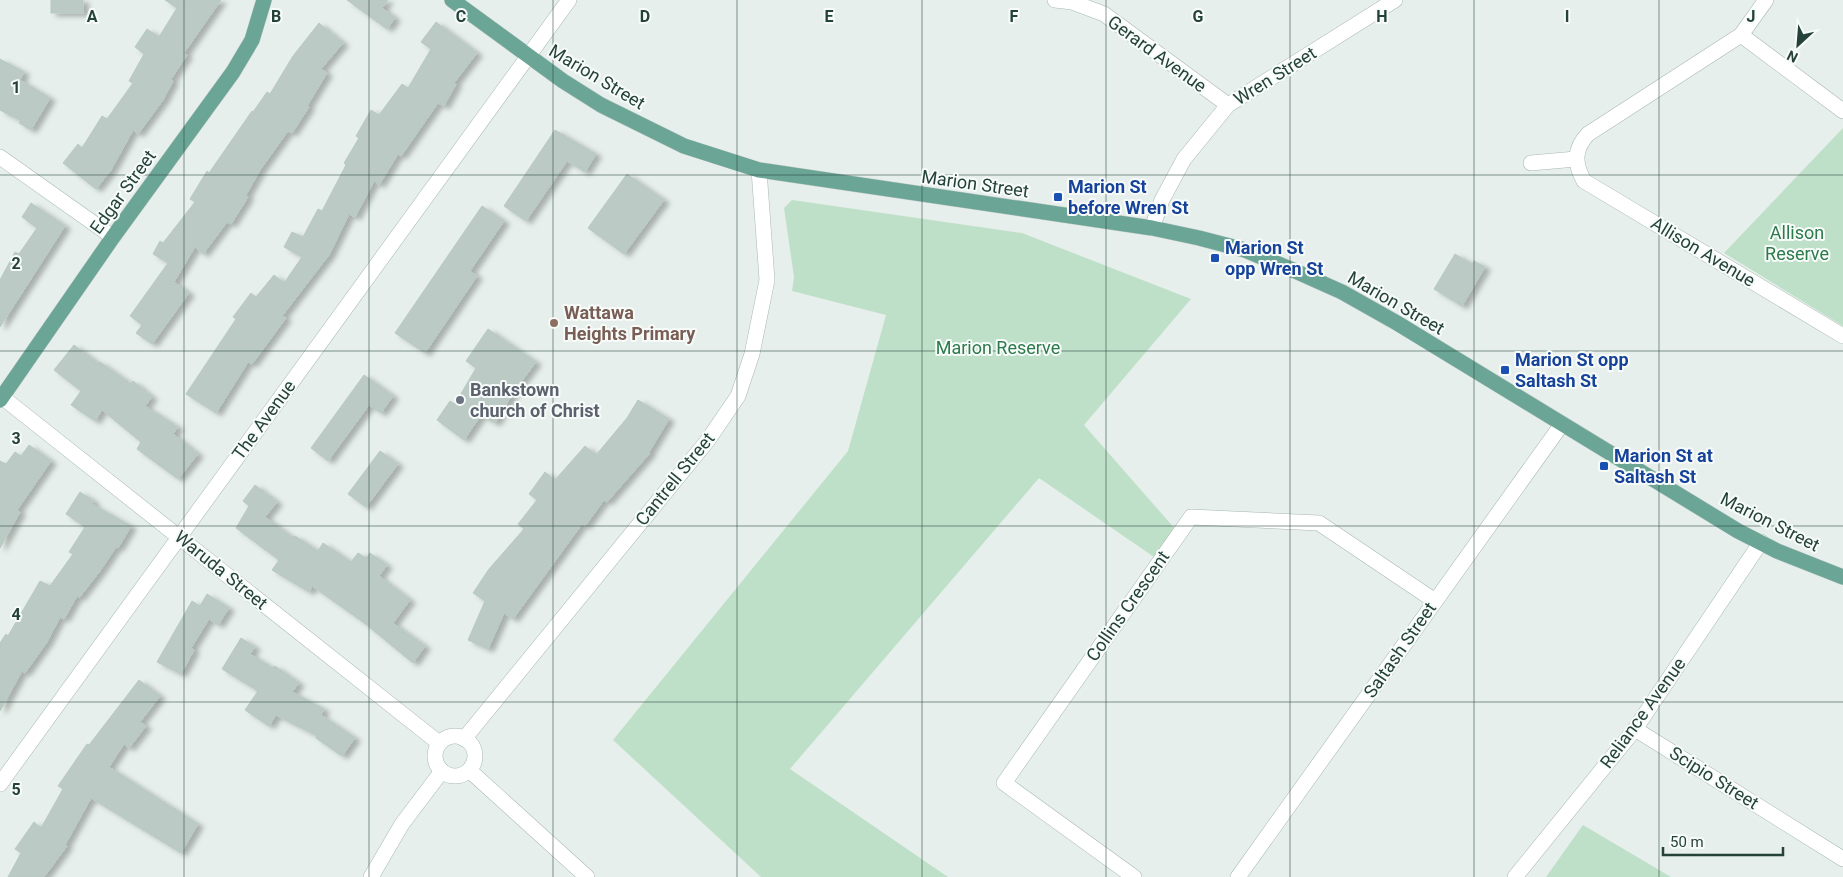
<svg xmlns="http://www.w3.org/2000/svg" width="1843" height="877" viewBox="0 0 1843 877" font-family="Roboto,sans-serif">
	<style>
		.green { fill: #bfe0c8 }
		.building { fill: #bbcac4; stroke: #b8c9c2; filter: url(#shadow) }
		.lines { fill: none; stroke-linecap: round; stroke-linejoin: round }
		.minor-casing { stroke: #a8b8b2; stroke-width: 16 }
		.major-casing { stroke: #c2cac8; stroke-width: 16 }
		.minor { stroke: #fff; stroke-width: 15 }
		.major { stroke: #6aa596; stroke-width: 15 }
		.grid { fill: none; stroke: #24423a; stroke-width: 1; stroke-opacity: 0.55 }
		.transit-dot { fill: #1a4fb4; stroke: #f7fbf9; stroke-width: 2 }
		.education-dot { fill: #8d6e63; stroke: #f7fbf9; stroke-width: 2 }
		.worship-dot { fill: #6b7280; stroke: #f7fbf9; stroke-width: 2 }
		.labels { text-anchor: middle; stroke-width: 4; stroke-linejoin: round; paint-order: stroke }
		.street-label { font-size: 18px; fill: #24423a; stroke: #f7fbf9 }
		.transit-label { font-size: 18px; font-weight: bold; fill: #164399; stroke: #f7fbf9; text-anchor: start }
		.park-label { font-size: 18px; fill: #2d7a4b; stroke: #f7fbf9 }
		.education-label { font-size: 18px; font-weight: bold; fill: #785e54; stroke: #f7fbf9; text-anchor: start }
		.worship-label { font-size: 18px; font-weight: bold; fill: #5b616d; stroke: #f7fbf9; text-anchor: start }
		.grid-label { font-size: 16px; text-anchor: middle; font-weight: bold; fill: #24423a; stroke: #f7fbf9; stroke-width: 4; stroke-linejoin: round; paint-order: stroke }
	</style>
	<defs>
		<filter id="shadow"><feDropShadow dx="5.5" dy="3" stdDeviation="2.5" flood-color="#0004"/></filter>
	</defs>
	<rect width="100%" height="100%" fill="#e6efeb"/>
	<g class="green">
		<path d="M1843 128V326L1724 253Z"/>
		<path d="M792 200 1022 233 1191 299 1084 425 1176 530 1157 559 1039 478 790 769 948 877H761L613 740 848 451 886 315 792 291 794 277 784 208Z"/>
		<path d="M1583 825 1671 877H1546Z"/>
	</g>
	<g class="building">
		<rect x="51" y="0" width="32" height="13"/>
		<path d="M165 0H221L184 53 187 55 171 79 173 81 163 100 138 134 133 130 111 170 96 189 63 163 78 144 82 148 102 116 107 119 133 83 129 81 144 54 135 47 147 29 159 37 177 8Z"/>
		<path d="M347 0H388L382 8 395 18 387 29Z"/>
		<path d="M436 22 477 53 454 83 456 84 444 106 438 103 401 156 398 154 379 185 374 181 355 217 349 214 329 255 282 316 286 318 252 364 248 362 216 413 186 394 236 319 233 317 251 293 256 297 274 275 284 283 302 257 284 247 292 232 303 237 318 209 322 211 346 165 344 163 359 138 356 136 371 110 379 115 402 84 408 88 431 49 421 42Z"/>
		<path d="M319 23 343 43 321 69 327 73 307 106 309 107 292 133 288 131 260 170 246 195 248 197 231 224 227 222 203 254 195 247 174 282 189 293 152 344 136 333 142 325 130 316 168 263 153 254 160 241 163 243 195 202 190 199 207 171 209 173 252 111 253 112 267 92 270 94 293 56Z"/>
		<path d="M0 59 24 72 20 80 50 98 31 130 19 123 21 121 0 110Z"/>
		<path d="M555 130 596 154 585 172 567 161 526 221 504 206Z"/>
		<path d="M627 174 664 200 624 254 588 228Z"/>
		<path d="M31 203 65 226 0 327V280L15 252 19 254 37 228 22 217Z"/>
		<path d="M482 206 504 221 470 271 477 276 425 353 395 333Z"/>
		<path d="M1455 254 1472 264 1474 261 1485 267 1462 306 1434 289Z"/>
		<path d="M488 329 536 362 513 393 495 423 481 415 464 440 437 420 450 401 455 404 476 368 466 361Z"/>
		<path d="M74 345 99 364 100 362 131 384 133 381 152 397 145 406 178 427 173 434 198 454 178 479 137 449 141 442 102 410 95 421 71 405 81 391 54 370Z"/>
		<path d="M364 375 393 396 381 413 369 405 328 461 311 448Z"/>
		<path d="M638 400 669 419 649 452 650 453 607 502 604 500 585 526 582 524 513 619 504 613 488 649 468 640 485 601 473 593 489 569 524 529 518 524 537 500 529 494 545 472 555 480 585 446 596 455 627 418Z"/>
		<path d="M29 445 51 461 17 510 20 512 0 548V461L6 464 15 452 21 456Z"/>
		<path d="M380 451 398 464 366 507 348 494Z"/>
		<path d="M255 485 277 502 265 517 293 538 295 536 318 551 323 543 351 562 358 553 366 558 370 553 387 565 379 576 410 600 393 623 425 646 413 663 363 622 312 586 309 592 272 570 279 560 236 528 249 506 243 501Z"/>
		<path d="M80 492 94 501 92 504 131 526 118 548 116 547 100 571 79 598 77 596 64 619 60 617 47 642 25 673 22 671 0 711V643L6 634 8 636 40 581 50 586 73 554 69 552 85 527 66 514Z"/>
		<path d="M207 594 229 608 218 625 209 619 191 648 194 650 181 674 157 662 192 601 200 606Z"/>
		<path d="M241 638 255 647 250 654 273 668 275 666 299 683 292 692 324 709 321 715 355 738 342 756 316 738 317 736 276 715 269 726 245 710 258 691 222 669Z"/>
		<path d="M139 680 160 696 140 722 146 726 129 748 124 744 109 767 198 824 181 853 91 798 65 845 67 846 44 877H8L21 853 15 849 34 822 41 828 63 789 58 786 87 744 89 745Z"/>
	</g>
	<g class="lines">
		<g class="minor-casing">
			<g id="minor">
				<path d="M1055 0 1072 2 1104 14 1228 105"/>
				<path d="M1766 0 1741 35 1588 134C1574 149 1574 163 1584 181L1843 336"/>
				<path d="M1741 35 1843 111"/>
				<path d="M0 157 113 237"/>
				<path d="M1531 163 1576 159"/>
				<path d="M1152 228 1162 200 1184 159 1228 105 1395 0"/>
				<path d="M2 397 439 743"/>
				<path d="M1635 729 1843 859"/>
				<circle cx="455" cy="756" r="20"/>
				<path d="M464 739 708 440 738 396 752 354 767 280 759 170"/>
				<path d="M469 770 587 877"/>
				<path d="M0 784 569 0"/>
				<path d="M371 877 402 824 442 771"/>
				<path d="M1134 877 1004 783 1191 517 1319 523 1435 601"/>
				<path d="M1238 877 1562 424"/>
				<path d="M1515 877 1635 729 1761 542"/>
			</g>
		</g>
		<g class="major-casing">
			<g id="major">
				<path d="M452 0 563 81 601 105 684 146 759 170 1152 228 1199 238 1245 250 1295 271 1342 292 1397 323 1738 531 1777 551 1843 577"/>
				<path d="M0 400 113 237 233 72 252 40 264 0"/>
			</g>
		</g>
		<use href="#minor" class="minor"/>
		<use href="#major" class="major"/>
	</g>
	<path class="grid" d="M184 0V877M369 0V877M553 0V877M737 0V877M922 0V877M1106 0V877M1290 0V877M1474 0V877M1659 0V877M0 175H1843M0 351H1843M0 526H1843M0 702H1843"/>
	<g class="transit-dot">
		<rect x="1053" y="192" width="10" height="10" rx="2.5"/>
		<rect x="1210" y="253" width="10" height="10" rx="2.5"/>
		<rect x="1500" y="365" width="10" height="10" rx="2.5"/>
		<rect x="1599" y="461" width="10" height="10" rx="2.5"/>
	</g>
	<circle class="education-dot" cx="554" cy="323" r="5"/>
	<circle class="worship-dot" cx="460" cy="400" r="5"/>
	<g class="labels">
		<g class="street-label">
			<text transform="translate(1157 54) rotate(36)" y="6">Gerard Avenue</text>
			<text transform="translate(1275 76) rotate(-32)" y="6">Wren Street</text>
			<text transform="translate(597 77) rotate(31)" y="6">Marion Street</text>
			<text transform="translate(975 184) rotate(8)" y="6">Marion Street</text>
			<text transform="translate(123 192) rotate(-54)" y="6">Edgar Street</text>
			<text transform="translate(1703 252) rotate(31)" y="6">Allison Avenue</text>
			<text transform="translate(1396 303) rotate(30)" y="6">Marion Street</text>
			<text transform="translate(264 420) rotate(-54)" y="6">The Avenue</text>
			<text transform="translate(675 479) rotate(-51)" y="6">Cantrell Street</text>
			<text transform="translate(1770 522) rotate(27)" y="6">Marion Street</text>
			<text transform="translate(221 570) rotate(39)" y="6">Waruda Street</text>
			<text transform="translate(1128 606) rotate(-55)" y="6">Collins Crescent</text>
			<text transform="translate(1400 650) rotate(-55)" y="6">Saltash Street</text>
			<text transform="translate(1643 713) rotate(-54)" y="6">Reliance Avenue</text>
			<text transform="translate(1714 778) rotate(32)" y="6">Scipio Street</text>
		</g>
		<g class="transit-label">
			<text x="1068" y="193">Marion St<tspan x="1068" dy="21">before Wren St</tspan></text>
			<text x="1225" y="254">Marion St<tspan x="1225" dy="21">opp Wren St</tspan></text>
			<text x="1515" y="366">Marion St opp<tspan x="1515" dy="21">Saltash St</tspan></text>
			<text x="1614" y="462">Marion St at<tspan x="1614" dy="21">Saltash St</tspan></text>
		</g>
		<g class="park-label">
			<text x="1797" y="239">Allison<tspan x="1797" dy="21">Reserve</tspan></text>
			<text x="998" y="354">Marion Reserve</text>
		</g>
		<g class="education-label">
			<text x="564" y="319">Wattawa<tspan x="564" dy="21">Heights Primary</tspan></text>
		</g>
		<g class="worship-label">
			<text x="470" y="396">Bankstown<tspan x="470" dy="21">church of Christ</tspan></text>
		</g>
	</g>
	<g class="grid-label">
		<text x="92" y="22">A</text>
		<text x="276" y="22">B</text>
		<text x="461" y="22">C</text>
		<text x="645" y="22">D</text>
		<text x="829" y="22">E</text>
		<text x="1014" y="22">F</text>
		<text x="1198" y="22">G</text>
		<text x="1382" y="22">H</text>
		<text x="1567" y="22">I</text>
		<text x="1751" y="22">J</text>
		<text x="16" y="93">1</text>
		<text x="16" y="269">2</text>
		<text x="16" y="444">3</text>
		<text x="16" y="620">4</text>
		<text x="16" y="795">5</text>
	</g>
	<g transform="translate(1798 45) rotate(206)" stroke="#f7fbf9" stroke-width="4" paint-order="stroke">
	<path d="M0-4L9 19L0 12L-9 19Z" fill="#24423a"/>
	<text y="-8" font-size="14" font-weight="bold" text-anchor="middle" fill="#24423a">N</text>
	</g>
	<path d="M1663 847v8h120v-8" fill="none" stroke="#24423a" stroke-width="2.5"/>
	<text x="1670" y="847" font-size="15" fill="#24423a" stroke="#f7fbf9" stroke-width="4" paint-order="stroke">50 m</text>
</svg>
